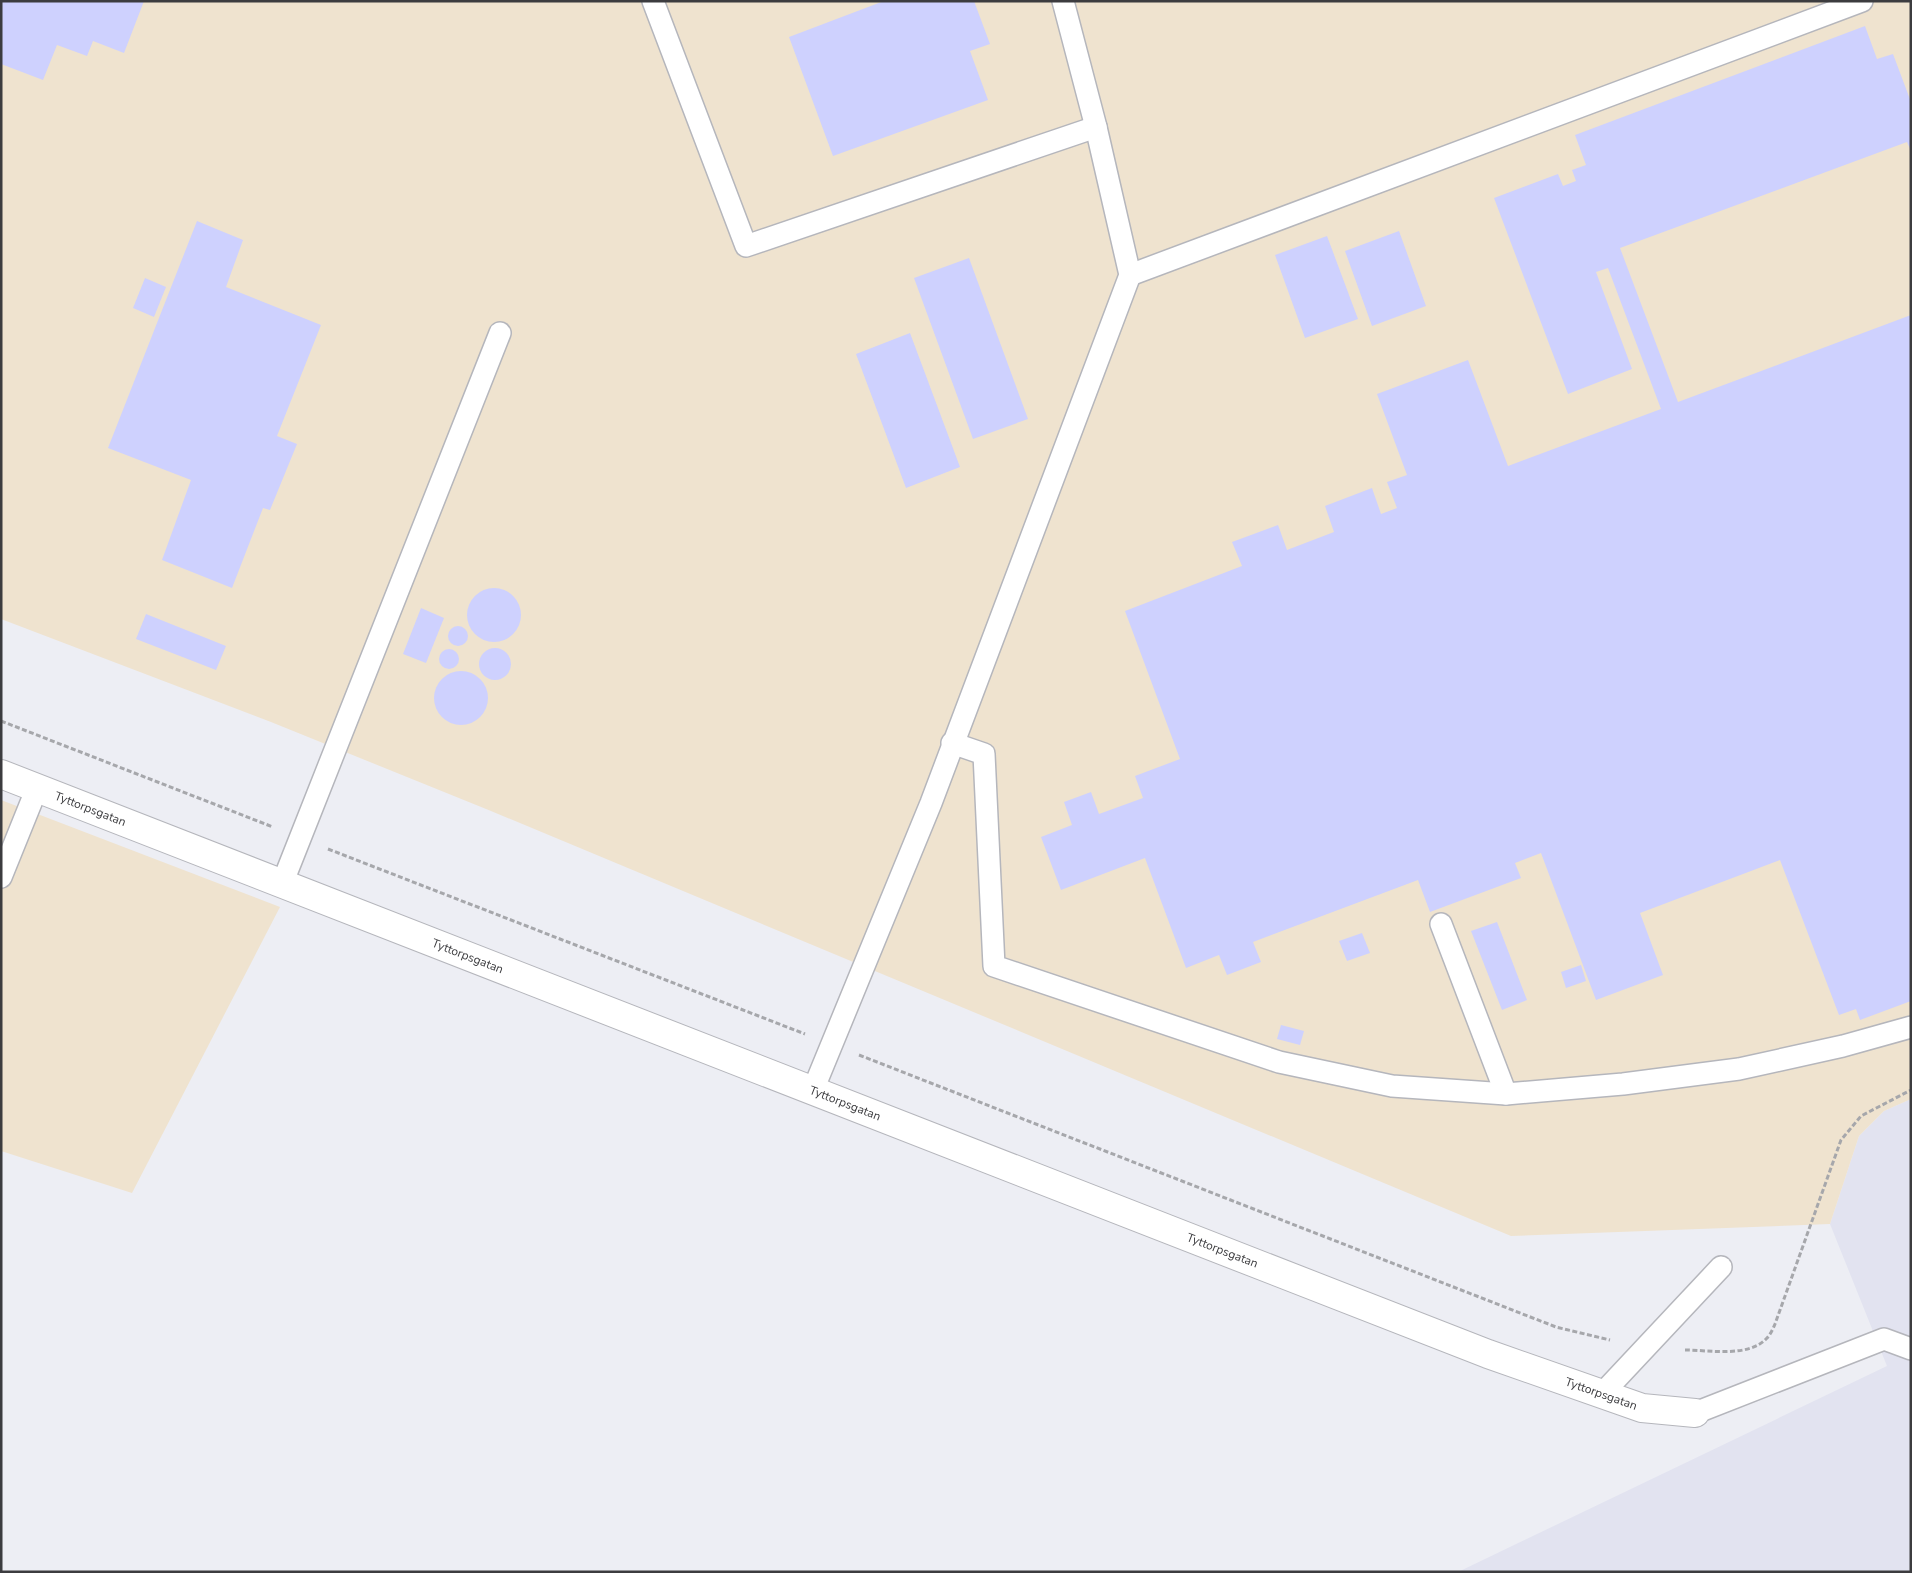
<svg xmlns="http://www.w3.org/2000/svg" width="1912" height="1573" viewBox="0 0 1912 1573" font-family="'Nunito Sans',sans-serif">
	<style>
		.built { fill: #e2e3f0 }
		.industrial { fill: #efe3cf }
		.building { fill: #ced1fe }
		.lines { fill: none; stroke-linecap: round; stroke-linejoin: round }
		.lane-casing { stroke: #b5b6bc; stroke-width: 24 }
		.street-casing { stroke: #b5b6bc; stroke-width: 30 }
		.path { stroke: #a6a7ab; stroke-width: 3; stroke-dasharray: 5 2.5; stroke-linecap: butt }
		.lane { stroke: #fff; stroke-width: 21 }
		.street { stroke: #fff; stroke-width: 28 }
		.labels { text-anchor: middle; stroke-width: 5; stroke-linejoin: round; paint-order: stroke }
		.street-label { font-size: 12px; fill: #3c3c3f; stroke: #fff }
	</style>
	<rect width="100%" height="100%" fill="#edeef4"/>
	<path class="built" d="M1911 1099V1572H1458L1887 1366 1830 1224 1859 1136 1884 1111Z"/>
	<g class="industrial">
		<path d="M1 1H1911V1099L1884 1111 1859 1136 1830 1224 1511 1236 491 811 271 722 1 619Z"/>
		<path d="M1 800 280 907 132 1193 1 1151Z"/>
	</g>
	<g class="building">
		<path d="M1 1H144L124 53 93 41 87 56 57 45 43 80 1 64Z"/>
		<path d="M884 1H974L990 44 970 51 988 100 833 156 789 37Z"/>
		<path d="M1865 26 1877 59 1893 54 1911 102V151L1907 142 1620 248 1678 402 1911 315V1001L1860 1020 1856 1009 1839 1015 1780 860 1640 913 1663 975 1596 1000 1541 853 1515 863 1521 878 1430 912 1418 880 1253 942 1261 962 1227 975 1219 955 1186 968 1145 858 1061 890 1041 837 1072 825 1064 802 1091 792 1099 814 1143 798 1135 776 1180 759 1125 611 1242 566 1232 542 1278 525 1287 550 1334 532 1325 506 1372 488 1381 514 1397 508 1387 482 1407 475 1377 394 1468 360 1508 466 1661 409 1608 268 1596 272 1632 369 1568 394 1494 198 1558 174 1563 186 1576 181 1572 170 1586 165 1575 135Z"/>
		<path d="M197 221 243 240 226 287 321 325 277 436 297 444 270 510 263 508 232 588 162 560 191 480 108 448Z"/>
		<path d="M1399 231 1426 306 1372 326 1345 251Z"/>
		<path d="M1327 236 1358 319 1305 338 1275 255Z"/>
		<path d="M969 258 1028 419 973 439 914 278Z"/>
		<path d="M145 278 166 287 154 317 133 308Z"/>
		<path d="M910 333 960 467 906 488 856 354Z"/>
		<circle cx="494" cy="615" r="27"/>
		<path d="M421 608 444 618 426 663 403 654Z"/>
		<path d="M146 614 226 646 216 670 136 639Z"/>
		<circle cx="458" cy="636" r="10"/>
		<circle cx="495" cy="664" r="16"/>
		<circle cx="449" cy="659" r="10"/>
		<circle cx="461" cy="698" r="27"/>
		<path d="M1497 922 1527 1000 1502 1010 1471 931Z"/>
		<path d="M1362 933 1370 953 1347 961 1339 941Z"/>
		<path d="M1581 965 1586 981 1566 988 1561 972Z"/>
		<path d="M1281 1025 1304 1031 1300 1045 1277 1039Z"/>
	</g>
	<g class="lines">
		<g class="lane-casing">
			<g id="lane">
				<path d="M653 1 746 246 1096 127"/>
				<path d="M1130 275 1862 1"/>
				<path d="M952 743 984 754 994 966 1279 1062 1392 1086 1506 1094 1623 1084 1739 1069 1843 1046 1911 1027"/>
				<path d="M1 877 37 788"/>
				<path d="M282 884 500 333"/>
				<path d="M1441 924 1506 1094"/>
				<path d="M813 1090 931 803 1130 275 1096 127 1063 1"/>
				<path d="M1601 1395 1721 1267"/>
				<path d="M1695 1413 1884 1339 1911 1349"/>
			</g>
		</g>
		<g class="street-casing">
			<g id="street">
				<path id="s1" d="M1 774 1488 1354 1642 1408 1695 1413"/>
			</g>
		</g>
		<g class="path">
			<path d="M1 721 273 827"/>
			<path d="M328 849 805 1034"/>
			<path d="M859 1055 1556 1327 1610 1340"/>
			<path d="M1685 1350C1709 1350 1749 1358 1767 1338 1770 1335 1773 1329 1775 1324L1841 1140 1861 1116 1911 1090"/>
		</g>
		<use href="#lane" class="lane"/>
		<use href="#street" class="street"/>
	</g>
	<g class="labels">
		<g class="street-label">
			<text dy="4" stroke="none"><textPath href="#s1" startOffset="96">Tyttorpsgatan</textPath></text>
			<text dy="4" stroke="none"><textPath href="#s1" startOffset="501">Tyttorpsgatan</textPath></text>
			<text dy="4" stroke="none"><textPath href="#s1" startOffset="906">Tyttorpsgatan</textPath></text>
			<text dy="4" stroke="none"><textPath href="#s1" startOffset="1311">Tyttorpsgatan</textPath></text>
			<text dy="4" stroke="none"><textPath href="#s1" startOffset="1716">Tyttorpsgatan</textPath></text>
		</g>
	</g>
	<rect width="1912" height="1573" fill="none" stroke="#3c3c3f" stroke-width="5"/>
</svg>
